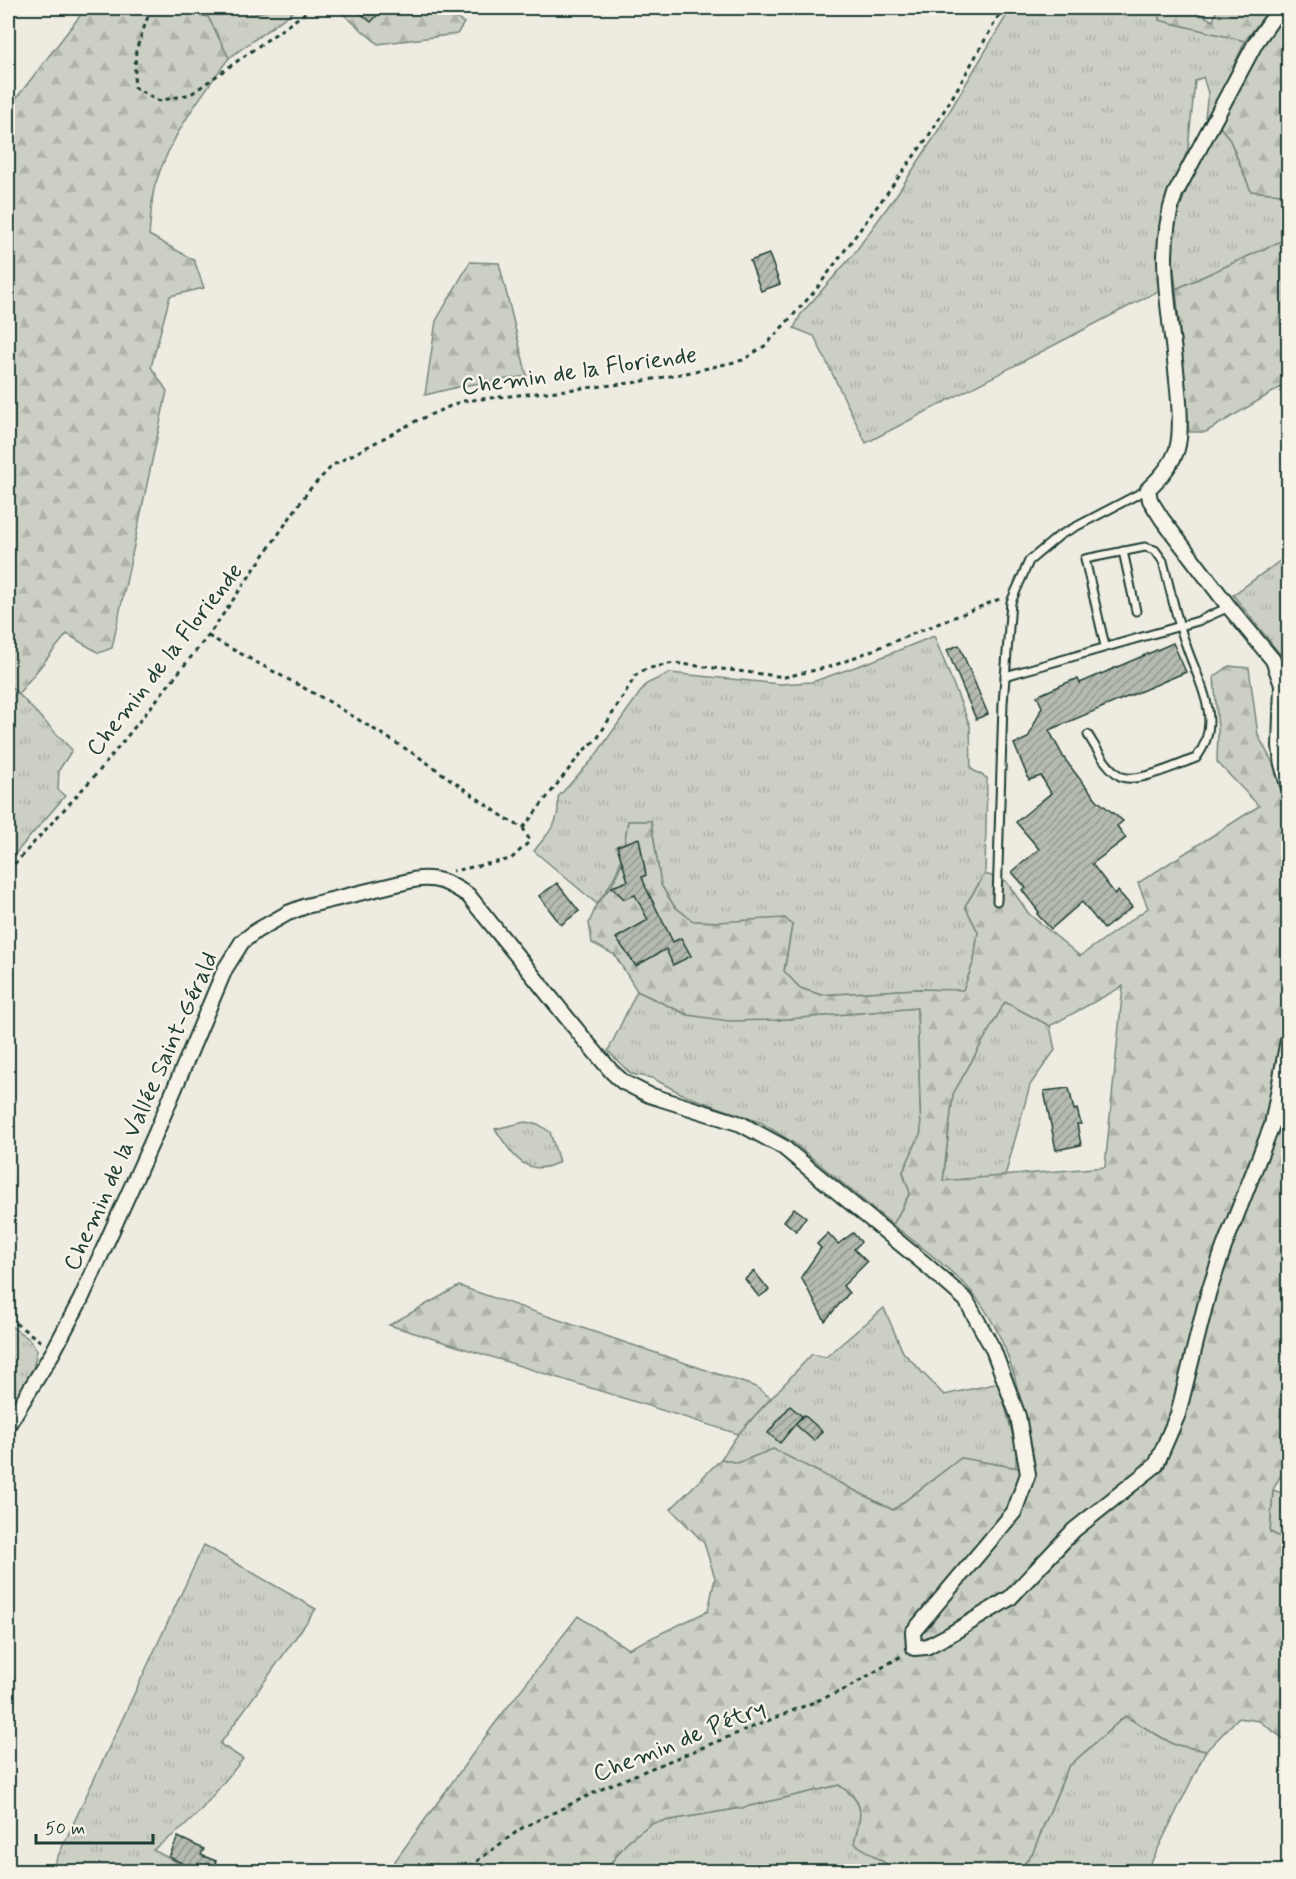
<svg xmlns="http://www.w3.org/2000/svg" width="1296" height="1879" viewBox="0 0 1296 1879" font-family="Mynerve,sans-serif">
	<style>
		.grass { fill: url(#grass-tufts); stroke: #76867c; stroke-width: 1.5 }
		.forest { fill: url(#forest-firs); stroke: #76867c; stroke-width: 1.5; fill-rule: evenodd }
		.building { fill: url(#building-hatch); stroke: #1f3d34; stroke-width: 1.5 }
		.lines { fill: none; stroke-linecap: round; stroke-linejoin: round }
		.service-casing { stroke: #1f3d34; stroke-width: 11 }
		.minor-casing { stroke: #1f3d34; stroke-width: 18 }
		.path { stroke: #1f3d34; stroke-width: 3; stroke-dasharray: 4.5 4.5; stroke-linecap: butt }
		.service { stroke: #f7f3e8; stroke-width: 7 }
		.minor { stroke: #f7f3e8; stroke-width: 14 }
		.labels { text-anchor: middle; stroke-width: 5; stroke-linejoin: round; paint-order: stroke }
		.street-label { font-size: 24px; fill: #1f3d34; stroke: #f7f3e8 }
	</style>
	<defs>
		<pattern id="grass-tufts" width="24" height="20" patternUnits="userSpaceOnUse" patternTransform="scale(1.5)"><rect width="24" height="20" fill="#cccfc4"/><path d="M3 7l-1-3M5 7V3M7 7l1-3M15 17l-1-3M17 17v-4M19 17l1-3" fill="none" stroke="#afb3a9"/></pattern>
		<pattern id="forest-firs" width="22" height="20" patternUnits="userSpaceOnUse" patternTransform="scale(1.5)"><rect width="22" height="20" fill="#cccfc4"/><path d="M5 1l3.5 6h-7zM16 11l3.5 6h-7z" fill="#afb3a9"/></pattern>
		<pattern id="building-hatch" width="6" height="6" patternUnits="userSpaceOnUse" patternTransform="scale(1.5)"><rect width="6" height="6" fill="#b5bbb0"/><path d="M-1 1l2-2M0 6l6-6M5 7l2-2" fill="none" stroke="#939990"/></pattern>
	</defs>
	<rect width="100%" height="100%" fill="#eeece1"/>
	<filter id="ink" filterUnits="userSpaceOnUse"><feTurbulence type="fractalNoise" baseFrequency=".0167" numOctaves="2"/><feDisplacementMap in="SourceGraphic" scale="12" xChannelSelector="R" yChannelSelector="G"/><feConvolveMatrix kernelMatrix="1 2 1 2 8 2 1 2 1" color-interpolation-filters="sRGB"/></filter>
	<g filter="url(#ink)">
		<g class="grass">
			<path d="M167 8H247L252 15 275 8H298L229 58 208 17Z"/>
			<path d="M1011 8H1161L1159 20 1245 41 1210 118 1205 117 1208 93 1203 77 1195 81 1188 149 1163 211 1158 266 1160 290 866 443 814 336 794 328 801 314 853 255 897 194 933 139Z"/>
			<path d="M1220 127 1229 138 1251 191 1282 194 1288 181V238L1176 289C1175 276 1172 261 1173 247 1174 203 1199 165 1220 127Z"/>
			<path d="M1288 555V675L1283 658 1233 595Z"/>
			<path d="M934 636 970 726 971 769 987 778 985 874 965 906 978 932 974 961 963 991 917 989 821 995 800 988 784 972 792 925 693 921 674 906 661 885 651 821H628C622 860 621 872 597 904L534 851C550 830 560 825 558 797L593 759 646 684 670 673 780 684 812 682 872 661Z"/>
			<path d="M8 683 72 750 59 770 58 790 65 796 8 862Z"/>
			<path d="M637 991 688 1015 776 1020 917 1008 921 1132 903 1172 910 1192 893 1225 794 1143 762 1123 684 1095 652 1078 631 1074 608 1051Z"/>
			<path d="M1005 1002 1050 1026 1055 1050 1030 1085 1005 1176 943 1181 953 1094Z"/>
			<path d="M525 1122 538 1124 550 1132 559 1162C525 1180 512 1153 495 1129Z"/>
			<path d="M884 1308 903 1352 944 1395 999 1383 1016 1448V1468L961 1458 893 1510 773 1449 738 1463 721 1459 738 1434 812 1354 826 1357Z"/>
			<path d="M8 1324 29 1339 37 1350 33 1370 8 1412Z"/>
			<path d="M1288 1350V1420L1280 1418Z"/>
			<path d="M1273 1490 1288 1495V1541L1270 1532Z"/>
			<path d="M204 1545 316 1609 220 1744 243 1759 201 1810 184 1827 153 1850 194 1871H51Z"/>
			<path d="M1125 1716 1173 1744 1206 1751 1147 1871 1019 1872 1033 1852 1068 1767Z"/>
			<path d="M839 1785C867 1803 861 1814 855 1843L897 1871 604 1872 629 1840 652 1823 741 1808Z"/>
		</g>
		<g class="forest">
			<path d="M86 8H167L208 17 229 58C200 97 170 137 155 185 151 200 151 219 149 235L194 260 204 288 170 296 151 367 167 391 112 648 99 653 67 634 18 694 8 683V109Z"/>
			<path d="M336 8H441L464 23 457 34 378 44Z"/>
			<path d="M1161 8H1191L1213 21 1217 8H1270L1245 41 1159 20Z"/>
			<path d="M1288 10V181L1282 194 1251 191 1229 138 1220 127 1242 76 1263 39Z"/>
			<path d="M1288 238V383L1206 432H1189L1176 289Z"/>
			<path d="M470 262 499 263 527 376 462 386 425 395 436 321Z"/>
			<path d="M1229 666 1249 668 1258 735 1277 771 1288 805V1350L1280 1417 1288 1420V1461L1273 1490 1270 1532 1288 1541V1742L1259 1721 1238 1718 1206 1751 1173 1744 1125 1716 1068 1767 1033 1852 1019 1871H897L854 1843C861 1814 867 1803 839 1785L741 1808 652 1823 629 1840 604 1871 387 1872 493 1726 578 1616 628 1649 708 1611 715 1578 704 1543 671 1509 721 1459 738 1463 773 1449 893 1510 961 1458 1030 1470C1026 1410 1011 1336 970 1290 947 1266 919 1245 893 1225L910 1193 903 1172 921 1132 917 1008 776 1020 729 1021 688 1015 637 991 615 955 592 943 589 923 597 904 612 885 621 865 628 821H651L661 885 674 906 693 921 717 922 785 918 792 925 784 971 800 988 821 995 917 989 963 990 974 961 978 932 965 906 985 874 1006 881 1029 914 1080 956 1148 908 1138 883 1259 806 1217 762 1218 730 1214 677ZM1123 986 1105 1167 943 1181 953 1094 1005 1002 1050 1026Z"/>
			<path d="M459 1286 756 1387 771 1398 738 1434 389 1325Z"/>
		</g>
		<g class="building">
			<path d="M354 8H384L371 22Z"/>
			<path d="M769 254 780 284 761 291 750 261Z"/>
			<path d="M1173 643 1186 672 1049 730 1064 758 1079 778 1098 801 1123 821 1117 826 1126 838 1092 864 1115 894 1118 891 1132 907 1104 929 1082 902 1051 929 1037 914 1039 912 1022 890 1026 888 1012 872 1039 849 1016 822 1051 793 1041 776 1029 780 1014 744 1028 738 1042 707 1037 696 1073 680 1078 679 1080 683Z"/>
			<path d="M959 645 988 714 976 719 947 650Z"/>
			<path d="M639 838 646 875 642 877 646 888 673 942 681 938 691 956 673 965 666 949 636 966 616 938 648 920 635 895 624 899 612 887 628 881 617 846Z"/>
			<path d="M557 883 579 911 561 925 539 896Z"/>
			<path d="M1069 1088 1074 1110 1077 1109 1081 1124H1077L1081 1145 1056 1150 1044 1091Z"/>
			<path d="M794 1208 806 1217 796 1231 784 1221Z"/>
			<path d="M828 1233 838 1244 853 1233 861 1242 854 1249 867 1262 843 1286 849 1293 825 1321 801 1277 821 1248 817 1244Z"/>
			<path d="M754 1271 769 1290 759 1297 745 1279Z"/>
			<path d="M790 1406 802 1416 780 1443 768 1433Z"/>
			<path d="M804 1415 822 1431 814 1441 795 1424Z"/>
			<path d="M178 1837 204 1849 201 1855 216 1861 211 1872H201L169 1857Z"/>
		</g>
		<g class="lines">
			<g class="service-casing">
				<g id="service">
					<path d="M1123 551 1136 611"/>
					<path d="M1005 676 1198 621 1229 607"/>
					<path d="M1088 735C1096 748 1106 767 1120 776 1135 785 1179 764 1196 758 1225 721 1198 682 1186 645 1176 618 1170 589 1163 561L1155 550 1145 547 1085 559 1105 646"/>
					<path d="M997 901 1003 703 1011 602 1029 561 1060 535 1148 489"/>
				</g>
			</g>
			<g class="minor-casing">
				<g id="minor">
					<path d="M1280 8 1256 42 1175 194C1154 253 1172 320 1177 380 1179 398 1182 432 1177 449 1172 465 1160 478 1148 489L1150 500 1162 519 1229 607 1273 660 1282 685 1280 746 1282 764 1288 785"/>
					<path d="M8 1425 53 1352 81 1299 155 1135 225 969 242 942 256 931 288 913 306 906 413 880C437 876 447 882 468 895L584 1039 612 1072 623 1082 649 1095 741 1124 783 1147 925 1264 966 1300 993 1349 1018 1416 1028 1474 1014 1512 913 1632 914 1648 926 1647 949 1635 1010 1598 1074 1530 1156 1465 1178 1414 1208 1294 1224 1247 1272 1125 1288 1040"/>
				</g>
			</g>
			<g class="path">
				<path d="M151 8 136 50 134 87 159 101 191 94 312 8"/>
				<path d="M208 636 328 701 419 757 508 820 523 828 530 841 511 859 453 871"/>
				<path d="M523 828 583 751 597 739 636 675 646 669 674 663 785 677 833 666 1002 598"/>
				<path d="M8 871 100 770 208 636 309 490 333 465 416 421 462 401 632 383 686 373 743 360 766 345 815 291 928 137 956 91 1003 8"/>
				<path d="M8 1318 43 1343"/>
				<path d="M462 1872 522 1828 608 1786 846 1689 903 1655"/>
			</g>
			<use href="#service" class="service"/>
			<use href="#minor" class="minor"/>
		</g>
	</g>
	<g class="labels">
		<g class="street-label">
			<text transform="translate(579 370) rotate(-8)" y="8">Chemin de la Floriende</text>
			<text transform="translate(164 659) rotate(-52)" y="8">Chemin de la Floriende</text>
			<text transform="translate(140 1111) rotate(-66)" y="8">Chemin de la Vallée Saint-Gérald</text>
			<text transform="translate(679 1740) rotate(-22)" y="8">Chemin de Pétry</text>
		</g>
	</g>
	<rect width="1296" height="1879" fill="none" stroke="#f7f3e8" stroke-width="30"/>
	<rect x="15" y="15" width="1266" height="1849" fill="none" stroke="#1f3d34" stroke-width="2" filter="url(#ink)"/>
	<path d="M36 1834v9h117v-9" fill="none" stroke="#1f3d34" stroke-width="3"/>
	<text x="45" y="1834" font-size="18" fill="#1f3d34" stroke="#f7f3e8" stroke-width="4.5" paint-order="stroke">50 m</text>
</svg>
